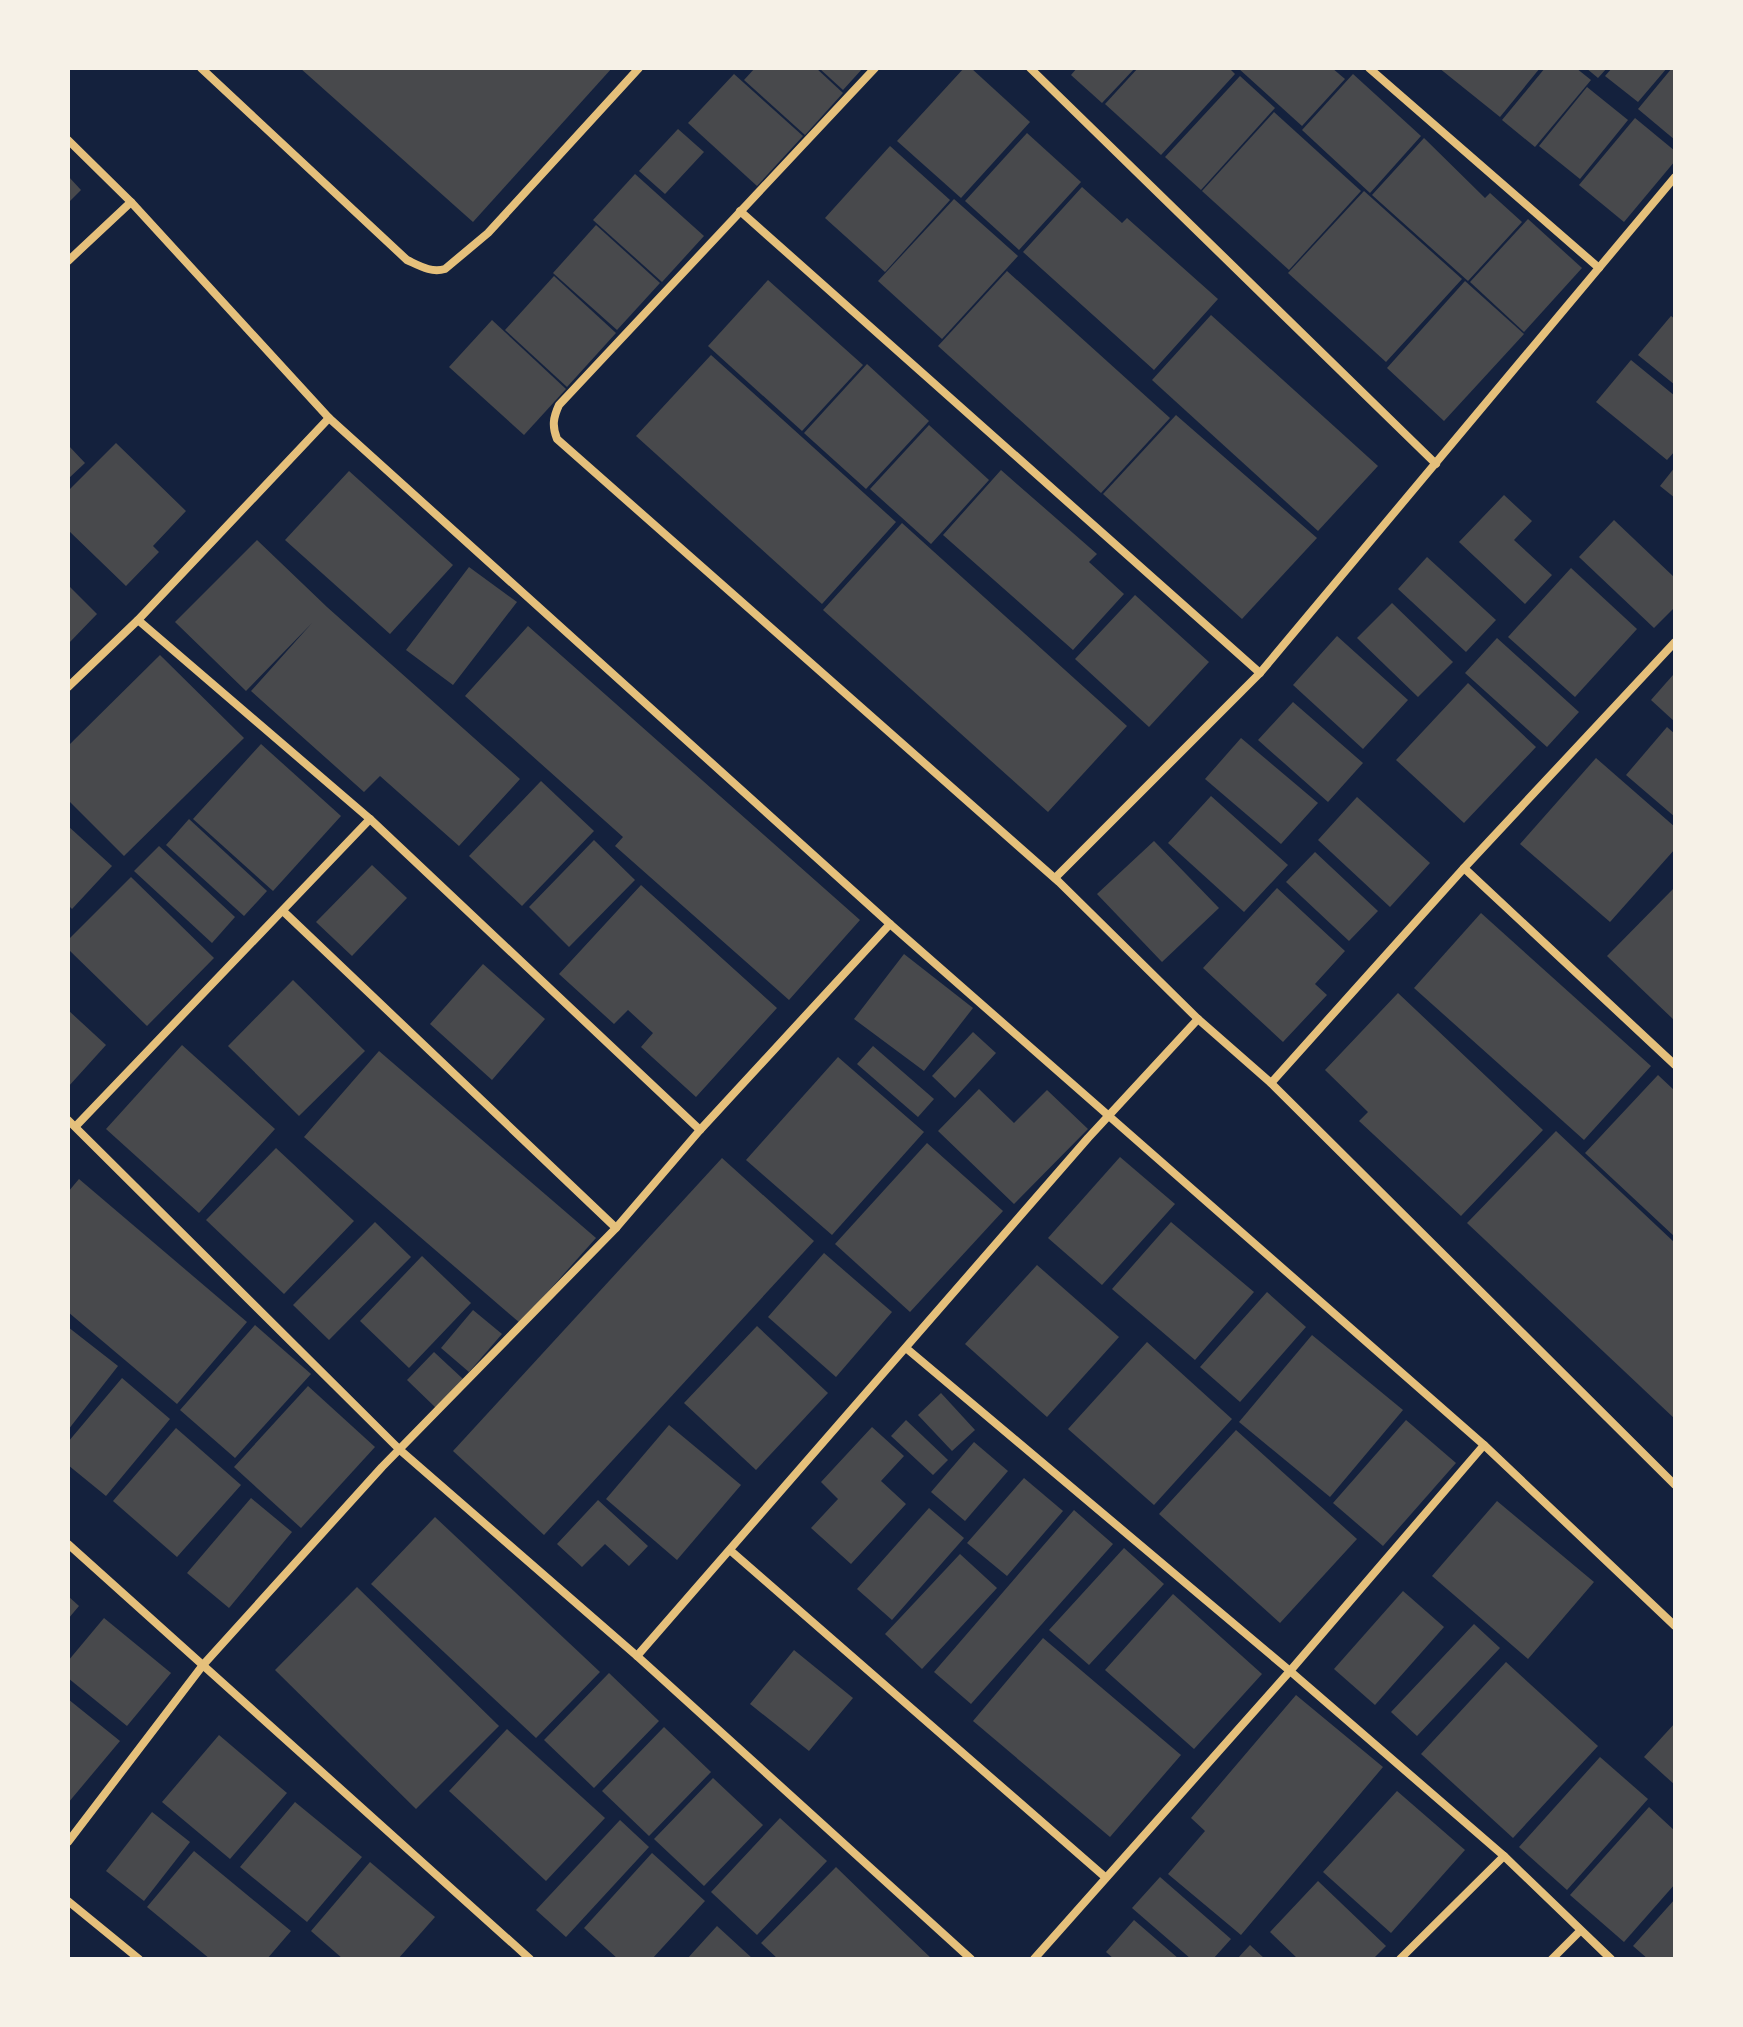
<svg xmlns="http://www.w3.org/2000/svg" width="1743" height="2027" viewBox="0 0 1743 2027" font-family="Quicksand,sans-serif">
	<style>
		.building { fill: #48494c }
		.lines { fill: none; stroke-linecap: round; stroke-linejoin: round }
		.minor { stroke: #e5c07b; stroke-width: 8 }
	</style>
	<rect width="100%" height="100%" fill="#14213d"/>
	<g class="building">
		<path d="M300 68H612L473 222Z"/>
		<path d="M755 68H816L843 93 805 135 744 80Z"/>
		<path d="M819 68H863L843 90Z"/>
		<path d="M964 68H971L1030 122 961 198 897 141Z"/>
		<path d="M1077 68H1135L1102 103 1071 75Z"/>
		<path d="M1138 68H1229L1235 74 1161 155 1105 104Z"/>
		<path d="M1238 68H1332L1345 79 1302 126Z"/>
		<path d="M1439 68H1540L1500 117Z"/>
		<path d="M1545 68H1576L1591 80 1535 147 1502 120Z"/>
		<path d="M1586 68H1607L1598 78Z"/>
		<path d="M1612 68H1667L1638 102 1605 76Z"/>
		<path d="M1672 68H1675V140L1638 109Z"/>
		<path d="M734 74 803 136 757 186 688 123Z"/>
		<path d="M1353 74 1421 136 1370 193 1302 130Z"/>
		<path d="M1240 76 1275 108 1201 190 1165 157Z"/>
		<path d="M1587 87 1628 120 1580 179 1539 146Z"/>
		<path d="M1274 112 1361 191 1289 270 1202 191Z"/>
		<path d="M1635 118 1675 151V161L1624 222 1579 185Z"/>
		<path d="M678 129 704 152 665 194 639 171Z"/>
		<path d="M1027 133 1081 182 1019 250 965 201Z"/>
		<path d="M1424 138 1485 198 1490 193 1522 222 1468 281 1372 195Z"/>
		<path d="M890 146 950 200 885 272 825 218Z"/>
		<path d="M635 174 704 236 662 282 593 220Z"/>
		<path d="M68 176 81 190 68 203Z"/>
		<path d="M1082 187 1122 223 1127 218 1218 299 1154 370 1023 252Z"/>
		<path d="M1364 191 1462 279 1386 362 1288 273Z"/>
		<path d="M954 199 1018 256 942 339 878 281Z"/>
		<path d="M1528 219 1582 268 1524 332 1470 282Z"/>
		<path d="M596 225 660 283 617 330 553 273Z"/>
		<path d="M1007 271 1170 418 1101 493 938 346Z"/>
		<path d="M554 276 616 333 567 387 505 330Z"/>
		<path d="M768 280 863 365 802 431 708 346Z"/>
		<path d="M1465 281 1524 334 1444 421 1387 368Z"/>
		<path d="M1211 315 1378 466 1318 531 1152 380Z"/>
		<path d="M1671 316 1675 319V385L1638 355Z"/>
		<path d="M492 320 566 389 524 435 449 367Z"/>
		<path d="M711 355 896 522 822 604 636 436Z"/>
		<path d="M1631 360 1675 396V451L1667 460 1596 402Z"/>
		<path d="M867 364 929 421 866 489 804 433Z"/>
		<path d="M1176 415 1317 538 1242 619 1103 494Z"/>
		<path d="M929 425 989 480 931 544 870 489Z"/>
		<path d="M116 443 186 511 153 546 159 552 126 586 68 530V491Z"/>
		<path d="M68 445 85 463 68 479Z"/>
		<path d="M1675 467V498L1660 486Z"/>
		<path d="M1001 470 1097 554 1089 562 1124 594 1073 650 943 535Z"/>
		<path d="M349 471 453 565 390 634 285 540Z"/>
		<path d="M1504 495 1532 521 1514 540 1552 575 1525 604 1459 542Z"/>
		<path d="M1614 520 1675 578V607L1654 628 1579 557Z"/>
		<path d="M902 523 1127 726 1048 812 823 610Z"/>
		<path d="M257 540 327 607 520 779 459 846 380 776 364 792 251 691 312 623 246 691 175 622Z"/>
		<path d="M1427 557 1496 620 1466 652 1398 589Z"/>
		<path d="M469 567 517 602 453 685 406 650Z"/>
		<path d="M1571 568 1637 629 1575 697 1508 637Z"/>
		<path d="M68 585 97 614 68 644Z"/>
		<path d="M1135 595 1209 662 1149 727 1075 659Z"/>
		<path d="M1392 603 1453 662 1418 697 1357 638Z"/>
		<path d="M528 626 860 920 789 1000 615 846 623 837 465 696Z"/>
		<path d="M1337 636 1408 700 1363 749 1293 685Z"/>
		<path d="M1497 638 1579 712 1547 747 1465 673Z"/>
		<path d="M160 655 244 738 124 856 68 800V746Z"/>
		<path d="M1673 675 1675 677V722L1651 700Z"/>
		<path d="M1468 683 1536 747 1464 823 1396 760Z"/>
		<path d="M1293 702 1363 763 1328 802 1258 740Z"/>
		<path d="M1667 727 1675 734V817L1626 775Z"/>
		<path d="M1241 738 1318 803 1281 844 1205 779Z"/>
		<path d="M261 744 341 816 273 891 193 819Z"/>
		<path d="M1596 758 1675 827V849L1610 922 1520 844Z"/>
		<path d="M541 781 594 831 522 906 469 856Z"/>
		<path d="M1211 796 1288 865 1244 912 1168 843Z"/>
		<path d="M1357 797 1430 863 1390 907 1318 840Z"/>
		<path d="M189 819 267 891 244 916 166 845Z"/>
		<path d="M68 826 112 866 72 909 68 905Z"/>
		<path d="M594 840 635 880 569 947 529 907Z"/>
		<path d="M1154 841 1219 908 1162 962 1097 894Z"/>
		<path d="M159 846 235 917 212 943 134 871Z"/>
		<path d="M1315 852 1378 911 1349 941 1286 882Z"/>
		<path d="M372 865 407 898 352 956 316 922Z"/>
		<path d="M131 877 214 958 147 1026 68 949V940Z"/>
		<path d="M641 885 777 1008 696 1097 641 1047 653 1033 628 1010 614 1024 559 974Z"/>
		<path d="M1675 887V1021L1607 956Z"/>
		<path d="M1277 888 1345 951 1315 984 1327 995 1283 1042 1203 968Z"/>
		<path d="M1481 913 1651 1066 1584 1140 1414 988Z"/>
		<path d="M904 954 973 1008 924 1071 854 1019Z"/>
		<path d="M483 964 545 1019 492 1080 430 1024Z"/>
		<path d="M293 980 365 1051 299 1116 228 1046Z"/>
		<path d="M1398 993 1543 1130 1461 1216 1359 1121 1368 1112 1325 1070Z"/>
		<path d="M68 1010 106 1045 68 1087Z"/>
		<path d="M973 1032 996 1053 955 1098 932 1076Z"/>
		<path d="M182 1045 275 1129 199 1213 106 1129Z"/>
		<path d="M873 1046 934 1099 918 1117 857 1064Z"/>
		<path d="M379 1051 596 1238 520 1323 304 1137Z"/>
		<path d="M838 1057 924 1132 832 1235 746 1160Z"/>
		<path d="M1658 1075 1675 1091V1237L1585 1153Z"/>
		<path d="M979 1089 1014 1123 1047 1090 1088 1129 1014 1204 938 1131Z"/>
		<path d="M1556 1131 1675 1243V1419L1467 1223Z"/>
		<path d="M927 1143 1003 1211 910 1312 835 1244Z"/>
		<path d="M276 1148 354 1221 284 1294 206 1220Z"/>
		<path d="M1120 1157 1175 1204 1102 1285 1048 1238Z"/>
		<path d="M722 1158 814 1241 544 1535 453 1451Z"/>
		<path d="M79 1179 247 1322 177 1404 68 1312V1192Z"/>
		<path d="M375 1222 411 1257 329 1340 293 1305Z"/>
		<path d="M1171 1222 1254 1292 1195 1360 1112 1289Z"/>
		<path d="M824 1253 892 1312 836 1377 768 1317Z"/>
		<path d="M422 1256 471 1303 409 1368 360 1321Z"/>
		<path d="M1037 1265 1119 1337 1047 1417 965 1344Z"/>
		<path d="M1267 1292 1306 1327 1240 1402 1200 1367Z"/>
		<path d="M473 1310 502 1334 469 1372 441 1348Z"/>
		<path d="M255 1325 311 1374 235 1458 180 1410Z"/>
		<path d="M757 1326 828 1393 756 1470 684 1403Z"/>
		<path d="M68 1327 118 1366 68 1430Z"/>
		<path d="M1312 1335 1403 1410 1330 1497 1239 1422Z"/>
		<path d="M1147 1342 1232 1419 1154 1505 1068 1429Z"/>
		<path d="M434 1352 463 1379 436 1408 407 1380Z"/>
		<path d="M122 1378 170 1419 106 1496 68 1465V1442Z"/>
		<path d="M308 1386 375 1447 301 1528 234 1467Z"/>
		<path d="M941 1393 975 1430 952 1451 918 1415Z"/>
		<path d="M906 1420 948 1460 933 1475 891 1436Z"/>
		<path d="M1406 1420 1456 1463 1383 1546 1333 1503Z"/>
		<path d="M669 1425 741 1485 677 1560 606 1499Z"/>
		<path d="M872 1427 904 1456 881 1481 906 1504 851 1564 811 1528 838 1499 821 1482Z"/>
		<path d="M176 1428 241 1485 177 1557 113 1501Z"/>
		<path d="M1236 1430 1357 1539 1280 1623 1159 1514Z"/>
		<path d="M974 1442 1008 1471 965 1521 931 1492Z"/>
		<path d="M1024 1478 1063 1511 1007 1576 967 1543Z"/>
		<path d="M251 1498 292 1532 229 1608 187 1573Z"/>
		<path d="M598 1500 648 1546 629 1566 605 1544 582 1567 557 1544Z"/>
		<path d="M1497 1501 1594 1582 1528 1659 1432 1576Z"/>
		<path d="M929 1508 964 1538 892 1620 857 1589Z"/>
		<path d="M1074 1510 1113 1544 971 1704 934 1672Z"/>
		<path d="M435 1517 600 1672 536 1738 371 1584Z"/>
		<path d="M1124 1548 1164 1584 1089 1665 1049 1630Z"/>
		<path d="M960 1554 997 1588 922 1669 885 1634Z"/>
		<path d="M357 1587 499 1726 416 1809 275 1670Z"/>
		<path d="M1403 1591 1444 1627 1375 1705 1334 1669Z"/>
		<path d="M1173 1594 1262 1674 1194 1749 1105 1670Z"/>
		<path d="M68 1596 79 1606 68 1619Z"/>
		<path d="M104 1618 171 1673 127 1726 68 1678V1661Z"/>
		<path d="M1474 1624 1500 1648 1417 1736 1391 1712Z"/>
		<path d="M1043 1638 1181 1755 1110 1837 973 1721Z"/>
		<path d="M794 1650 853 1698 809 1751 750 1704Z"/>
		<path d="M1506 1662 1598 1746 1513 1838 1421 1754Z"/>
		<path d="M609 1673 659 1721 594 1788 544 1740Z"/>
		<path d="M1296 1695 1383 1767 1241 1935 1168 1874 1205 1831 1191 1818Z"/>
		<path d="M68 1699 120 1741 68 1803Z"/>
		<path d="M1675 1723V1785L1644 1757Z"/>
		<path d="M664 1727 711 1772 649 1836 602 1791Z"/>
		<path d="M507 1729 605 1818 546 1881 449 1791Z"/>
		<path d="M219 1735 287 1793 230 1859 162 1802Z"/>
		<path d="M1600 1757 1648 1799 1567 1890 1519 1847Z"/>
		<path d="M713 1778 763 1825 704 1886 654 1839Z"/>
		<path d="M1397 1791 1465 1850 1391 1933 1323 1872Z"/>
		<path d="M295 1802 362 1857 307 1922 240 1867Z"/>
		<path d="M1649 1807 1675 1831V1884L1624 1942 1570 1895Z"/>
		<path d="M152 1812 190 1842 144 1901 106 1871Z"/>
		<path d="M780 1818 827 1861 757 1935 711 1892Z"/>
		<path d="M620 1820 649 1847 566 1937 536 1910Z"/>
		<path d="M194 1851 291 1931 267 1959H210L147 1907Z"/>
		<path d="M652 1853 705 1901 652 1959H618L584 1928Z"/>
		<path d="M370 1862 435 1917 398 1959H343L311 1931Z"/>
		<path d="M836 1867 870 1900 932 1959H778L761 1943Z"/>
		<path d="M1160 1877 1231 1939 1213 1959H1191L1132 1908Z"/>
		<path d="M1318 1881 1386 1946 1373 1959H1298L1270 1932Z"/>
		<path d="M1675 1899V1959H1648L1633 1946Z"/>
		<path d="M1134 1920 1179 1959H1114L1106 1952Z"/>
		<path d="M717 1926 753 1959H687Z"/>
		<path d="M1250 1945 1265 1959H1237Z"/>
	</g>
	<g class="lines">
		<g class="minor">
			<path d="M201 68 407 260C420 266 431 273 445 269L488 233 639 68"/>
			<path d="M875 68 559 405C553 418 552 426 557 439L1059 882 1198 1019 1271 1083 1675 1485"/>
			<path d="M1030 68 1436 464"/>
			<path d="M1369 68 1599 268"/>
			<path d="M68 140 131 202 329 418 890 924 1484 1445 1675 1626"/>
			<path d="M740 211 1260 673"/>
			<path d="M68 261 131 202"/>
			<path d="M138 620 370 819 700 1130"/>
			<path d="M68 687 138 620 329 418"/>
			<path d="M1464 868 1675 1065"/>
			<path d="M1055 878 1260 673 1675 177"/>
			<path d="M283 911 616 1228"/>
			<path d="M1271 1083 1464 868 1675 642"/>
			<path d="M68 1120 400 1450 637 1656 971 1959"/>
			<path d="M76 1126 370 819"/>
			<path d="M906 1348 1290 1671 1504 1856 1611 1959"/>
			<path d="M68 1544 530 1959"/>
			<path d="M731 1551 1105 1877"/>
			<path d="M637 1656 1088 1138 1198 1019"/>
			<path d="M68 1842 203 1665 382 1467 616 1228 700 1130 890 924"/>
			<path d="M68 1901 139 1959"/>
			<path d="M1034 1959 1290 1671 1484 1445"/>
			<path d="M1400 1959 1504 1856"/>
			<path d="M1552 1959 1580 1931"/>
		</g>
	</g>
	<rect width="1743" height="2027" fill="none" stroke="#f6f1e7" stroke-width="140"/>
</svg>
